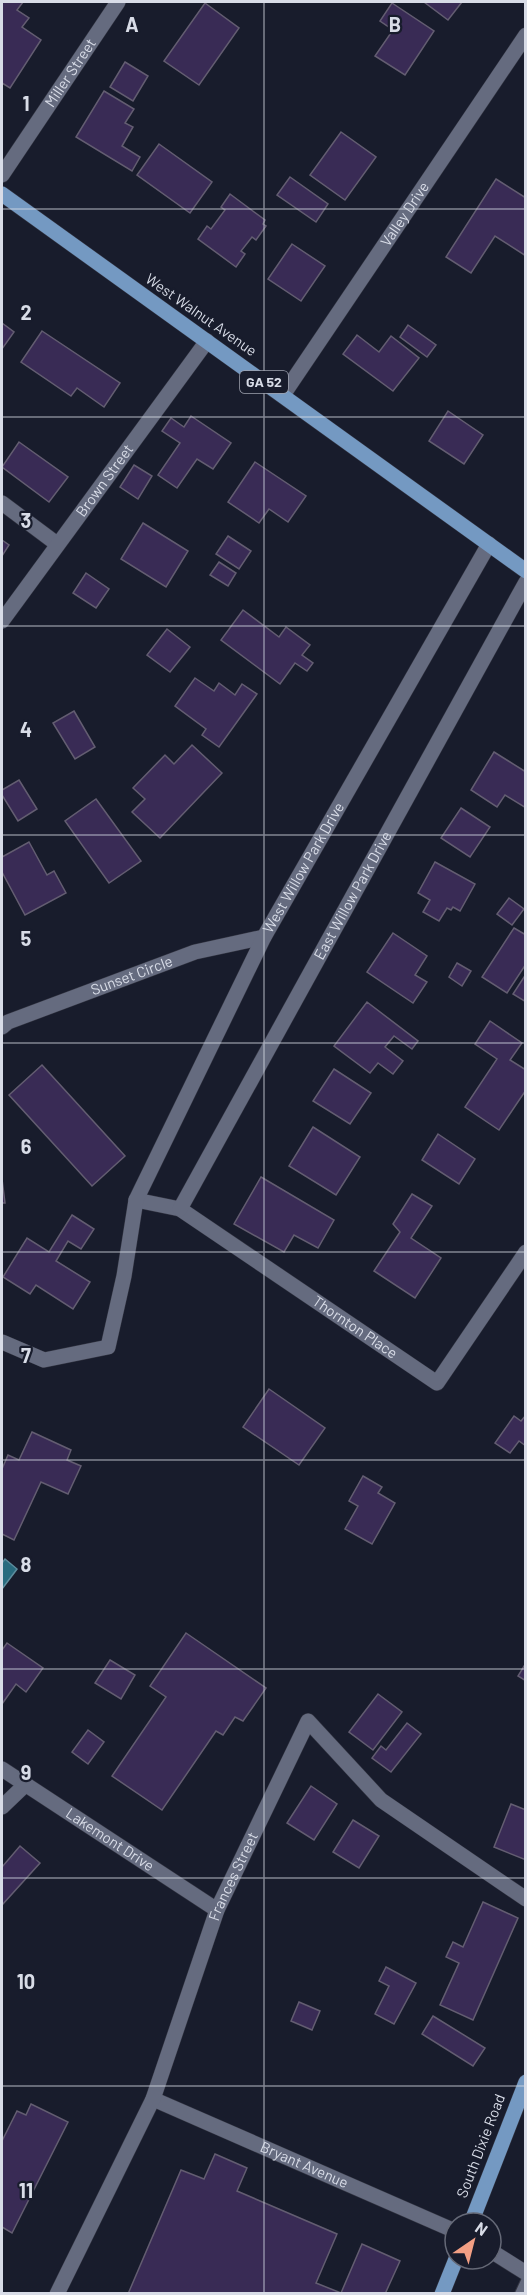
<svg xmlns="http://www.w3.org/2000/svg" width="527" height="2295" viewBox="0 0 527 2295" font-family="Barlow,sans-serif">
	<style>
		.water { fill: #286b7f; stroke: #5d8d9e; stroke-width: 1.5 }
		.building { fill: #392b55; stroke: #635d71; stroke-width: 1.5 }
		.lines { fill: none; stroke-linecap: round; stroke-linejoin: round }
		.lane-casing { stroke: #333542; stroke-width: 12 }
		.street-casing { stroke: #333542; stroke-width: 16 }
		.primary-casing { stroke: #333542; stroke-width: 16 }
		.lane { stroke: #656b7f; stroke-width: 10 }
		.street { stroke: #656b7f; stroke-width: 15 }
		.primary { stroke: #7499c2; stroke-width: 15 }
		.grid { fill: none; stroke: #d8dce7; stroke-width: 1.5; stroke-opacity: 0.55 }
		.labels { text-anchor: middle; stroke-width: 4.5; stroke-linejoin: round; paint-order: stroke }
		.shield { fill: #181c2c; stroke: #9ea2af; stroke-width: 1.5 }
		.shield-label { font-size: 14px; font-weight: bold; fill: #d8dce7 }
		.street-label { font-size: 15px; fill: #d8dce7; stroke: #181c2c }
		.grid-label { font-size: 20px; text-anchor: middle; font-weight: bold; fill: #d8dce7; stroke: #181c2c; stroke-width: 4.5; stroke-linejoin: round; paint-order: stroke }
	</style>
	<rect width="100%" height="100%" fill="#181c2c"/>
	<path class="water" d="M5 1559 17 1569 2 1589V1563Z"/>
	<g class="building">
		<path d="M2 2H23L17 10 29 18 22 27 41 40 10 88 2 83Z"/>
		<path d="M424 2H462L448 20Z"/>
		<path d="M205 3 239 28 199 85 164 61Z"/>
		<path d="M392 3 434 31 405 75 375 56 393 30 380 21Z"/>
		<path d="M125 62 148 76 133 101 110 87Z"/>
		<path d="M104 91 134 109 125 123 133 127 122 146 140 157 132 171 76 137Z"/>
		<path d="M341 132 376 157 345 200 310 175Z"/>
		<path d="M159 144 212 182 190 213 137 175Z"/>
		<path d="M290 177 328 204 316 222 277 195Z"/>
		<path d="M496 179 526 198V256L495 236 471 273 446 257Z"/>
		<path d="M230 194 265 220 263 224 266 226 256 240 252 237 241 251 245 254 236 267 198 239 207 226 211 229 225 210 221 207Z"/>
		<path d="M292 244 325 266 301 301 268 279Z"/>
		<path d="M2 323 14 332 2 349Z"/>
		<path d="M408 325 436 345 427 357 400 337Z"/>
		<path d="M42 331 120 383 104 407 77 388 71 396 21 362Z"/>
		<path d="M357 335 379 352 391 336 419 358 393 391 343 354Z"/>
		<path d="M448 411 483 435 464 464 429 441Z"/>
		<path d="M191 416 231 443 213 469 197 459 177 488 158 475 180 443 162 431 171 418 184 427Z"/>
		<path d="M19 442 68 477 49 502 2 467Z"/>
		<path d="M255 462 306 496 288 522 269 509 259 523 228 502Z"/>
		<path d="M134 465 152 476 138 499 120 487Z"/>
		<path d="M143 523 188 551 166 587 121 559Z"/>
		<path d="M228 536 251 551 239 569 216 554Z"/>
		<path d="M2 540 9 545 2 556Z"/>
		<path d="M219 562 236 573 228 586 210 575Z"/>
		<path d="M86 573 109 589 96 608 73 593Z"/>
		<path d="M243 610 279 637 286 627 310 645 302 655 313 663 307 671 295 663 280 684 221 640Z"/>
		<path d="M167 629 190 647 170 672 147 655Z"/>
		<path d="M195 678 214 691 219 683 235 695 242 684 257 694 219 747 202 735 206 729 175 706Z"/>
		<path d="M74 711 95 747 75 759 53 723Z"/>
		<path d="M192 745 222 773 160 838 132 812 145 799 133 788 165 755 174 764Z"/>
		<path d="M494 752 526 772V808L505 795 497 807 471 790Z"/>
		<path d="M19 780 37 809 18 821 2 795V790Z"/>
		<path d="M96 799 141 861 109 883 65 821Z"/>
		<path d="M461 808 490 827 470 857 441 838Z"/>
		<path d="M29 842 47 875 54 871 66 893 25 915 2 872V857Z"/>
		<path d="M435 862 475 884 460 911 453 907 451 910 447 908 439 921 423 912 430 900 418 893Z"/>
		<path d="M509 898 524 909 512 925 497 914Z"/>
		<path d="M514 928 526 935V964L507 993 482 977Z"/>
		<path d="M393 933 427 956 415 975 427 982 413 1003 367 972Z"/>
		<path d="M457 963 471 971 462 986 449 977Z"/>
		<path d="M526 974V1002L513 994Z"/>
		<path d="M367 1002 418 1041 412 1049 394 1036 385 1047 403 1061 393 1074 378 1063 370 1073 334 1046Z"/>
		<path d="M490 1021 522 1043 510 1060 526 1070V1090L499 1130 465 1107 497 1059 475 1044Z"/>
		<path d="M42 1065 125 1156 92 1186 9 1095Z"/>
		<path d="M334 1069 371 1093 350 1124 313 1101Z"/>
		<path d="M313 1127 360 1157 336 1195 289 1166Z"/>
		<path d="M438 1134 475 1159 459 1184 422 1160Z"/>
		<path d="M261 1177 334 1220 318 1248 294 1235 284 1252 234 1224Z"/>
		<path d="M2 1179 5 1203H2Z"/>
		<path d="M412 1194 432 1206 411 1238 441 1258 415 1298 374 1271 400 1232 393 1224Z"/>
		<path d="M72 1215 94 1229 81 1249 68 1241 56 1261 90 1282 73 1309 36 1285 30 1294 3 1277 27 1238 49 1252Z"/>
		<path d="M269 1389 325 1428 299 1465 243 1427Z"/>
		<path d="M526 1415V1446L519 1441 510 1453 495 1443 514 1416 521 1421Z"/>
		<path d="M32 1432 71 1450 67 1460 81 1466 68 1494 41 1482 14 1540 2 1534V1469L8 1455 19 1460Z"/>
		<path d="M363 1476 382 1487 378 1493 395 1503 372 1544 345 1529 358 1506 349 1501Z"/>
		<path d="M186 1633 266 1688 243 1721 235 1717 223 1735 216 1731 162 1810 112 1776 166 1697 150 1686Z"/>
		<path d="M7 1643 43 1668 26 1692 16 1684 2 1704V1650Z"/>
		<path d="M110 1660 135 1675 121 1699 95 1683Z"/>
		<path d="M526 1663V1681L518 1676Z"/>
		<path d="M378 1694 402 1712 373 1750 349 1732Z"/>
		<path d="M407 1723 421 1734 391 1772 372 1758 381 1746 386 1750Z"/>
		<path d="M88 1730 104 1742 88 1764 72 1752Z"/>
		<path d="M311 1786 337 1804 314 1840 287 1823Z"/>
		<path d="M511 1804 526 1810V1860L494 1847Z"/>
		<path d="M353 1820 379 1836 359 1868 333 1852Z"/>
		<path d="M20 1846 40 1863 2 1905V1867Z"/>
		<path d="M483 1902 518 1918 473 2020 440 2005 459 1963 446 1957 453 1942 463 1947Z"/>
		<path d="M386 1967 416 1983 394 2024 375 2014 389 1986 379 1981Z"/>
		<path d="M299 2002 320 2011 312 2030 291 2021Z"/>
		<path d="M433 2016 485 2048 473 2066 422 2034Z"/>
		<path d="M31 2104 68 2122 12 2233 2 2227V2141L17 2111 26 2115Z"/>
		<path d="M215 2154 247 2168 237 2191 337 2234 316 2283 341 2293 362 2244 400 2261 385 2294H128L181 2170 204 2179Z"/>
	</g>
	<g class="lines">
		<g class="lane-casing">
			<path id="lane" d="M520 2294 526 2281"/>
		</g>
		<g class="street-casing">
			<g id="street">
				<path id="s1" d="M2 175 118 2"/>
				<path id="s2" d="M283 395 526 35"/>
				<path d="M2 503 57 544"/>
				<path id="s3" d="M2 621 207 341"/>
				<path id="s4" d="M2 1027 8 1022 195 952 264 937"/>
				<path id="s5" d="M136 1200 180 1209 437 1383 526 1252"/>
				<path id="s6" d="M180 1209 526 582"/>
				<path id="s7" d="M2 1342 44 1360 108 1347 124 1276 136 1200 264 937 489 544"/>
				<path id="s8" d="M2 1769 217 1910"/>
				<path d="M2 1807 26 1784"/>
				<path id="s9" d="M153 2099 455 2231"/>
				<path d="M491 2251 526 2273"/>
				<path id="s10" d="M57 2294 153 2099 217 1910 308 1721 381 1800 526 1899"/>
			</g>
		</g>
		<g class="primary-casing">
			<g id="primary">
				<path d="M2 194 526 571"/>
				<path d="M471 2223 526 2082"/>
				<path d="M442 2294 456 2259"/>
			</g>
		</g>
		<use href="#lane" class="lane"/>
		<use href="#street" class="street"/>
		<use href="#primary" class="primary"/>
	</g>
	<path class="grid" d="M264 2V2294M2 209H526M2 417H526M2 626H526M2 835H526M2 1043H526M2 1252H526M2 1460H526M2 1669H526M2 1878H526M2 2086H526"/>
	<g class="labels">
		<rect class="shield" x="240" y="371" width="48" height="22" rx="4.5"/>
		<g class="shield-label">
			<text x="264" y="387">GA 52</text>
		</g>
		<g class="street-label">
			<text dy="5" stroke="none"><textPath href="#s1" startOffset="123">Miller Street</textPath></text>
			<text dy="5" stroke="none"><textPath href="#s2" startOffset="218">Valley Drive</textPath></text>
			<text transform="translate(201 315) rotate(35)" y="5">West Walnut Avenue</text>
			<text dy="5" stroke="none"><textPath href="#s3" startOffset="174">Brown Street</textPath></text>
			<text dy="5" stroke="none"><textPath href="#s7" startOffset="633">West Willow Park Drive</textPath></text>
			<text dy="5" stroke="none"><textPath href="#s6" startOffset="358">East Willow Park Drive</textPath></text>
			<text dy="5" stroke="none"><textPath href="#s4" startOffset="140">Sunset Circle</textPath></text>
			<text dy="5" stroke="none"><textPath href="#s5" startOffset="256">Thornton Place</textPath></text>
			<text dy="5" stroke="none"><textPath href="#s8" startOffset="129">Lakemont Drive</textPath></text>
			<text dy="5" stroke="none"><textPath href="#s10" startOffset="454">Frances Street</textPath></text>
			<text transform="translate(481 2146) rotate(-69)" y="5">South Dixie Road</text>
			<text dy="5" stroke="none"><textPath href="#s9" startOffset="165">Bryant Avenue</textPath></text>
		</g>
	</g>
	<g class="grid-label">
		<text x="132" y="32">A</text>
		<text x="395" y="32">B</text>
		<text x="26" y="111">1</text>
		<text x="26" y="320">2</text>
		<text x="26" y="528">3</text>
		<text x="26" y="737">4</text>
		<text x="26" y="946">5</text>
		<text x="26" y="1154">6</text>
		<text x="26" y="1363">7</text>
		<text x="26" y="1572">8</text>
		<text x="26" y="1780">9</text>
		<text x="26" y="1989">10</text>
		<text x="26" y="2198">11</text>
	</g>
	<rect width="527" height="2295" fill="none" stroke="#d8dce7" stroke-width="6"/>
	<g transform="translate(473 2241) rotate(35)"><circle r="28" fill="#181c2c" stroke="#656977" stroke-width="1.5"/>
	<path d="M0-4.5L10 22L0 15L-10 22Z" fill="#f39f84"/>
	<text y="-9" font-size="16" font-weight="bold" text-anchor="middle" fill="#d8dce7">N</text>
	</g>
</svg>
